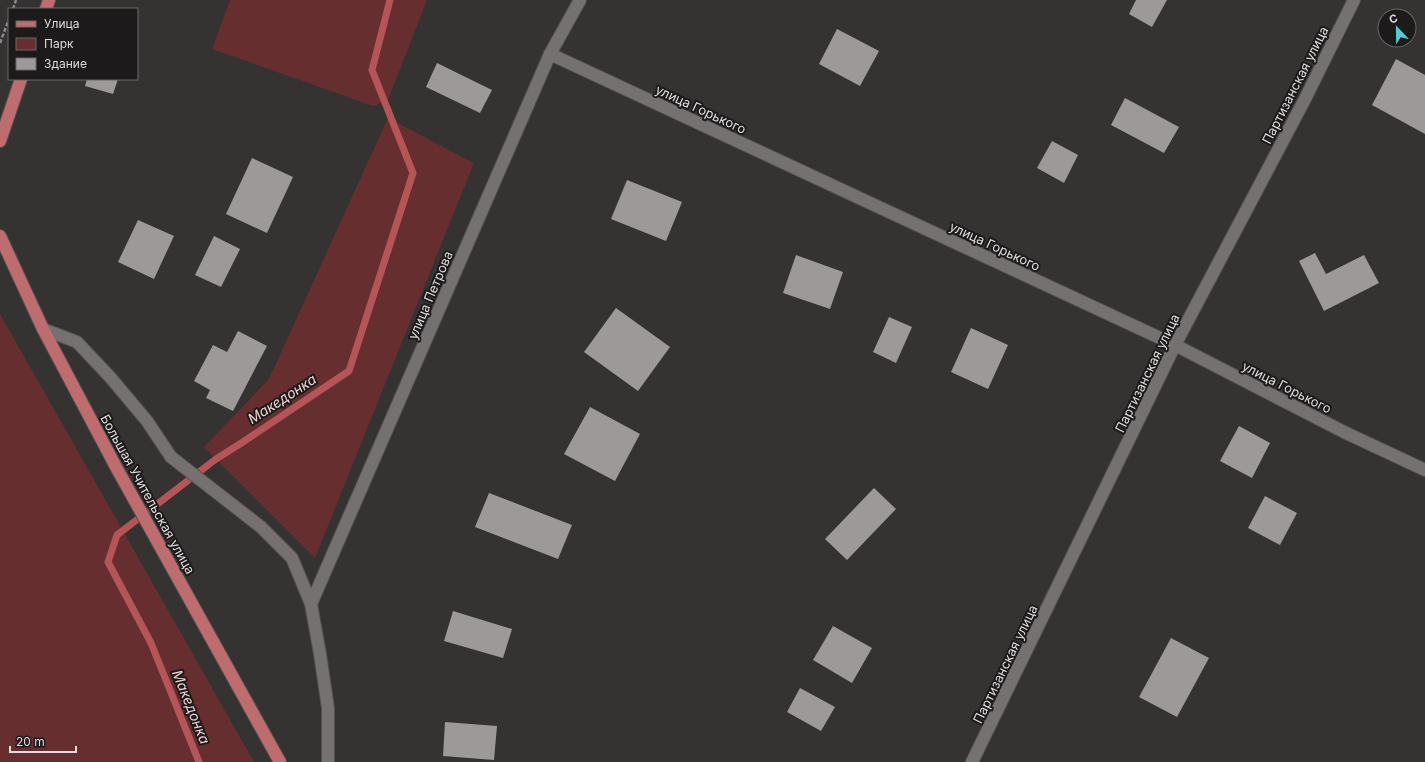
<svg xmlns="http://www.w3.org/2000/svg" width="1425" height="762" viewBox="0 0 1425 762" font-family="Inter,sans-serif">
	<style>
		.green { fill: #672e30 }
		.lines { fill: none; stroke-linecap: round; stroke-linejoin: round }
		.stream { stroke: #b65557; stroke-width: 7 }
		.building { fill: #9e9999 }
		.minor-casing { stroke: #535050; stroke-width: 14 }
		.major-casing { stroke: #535050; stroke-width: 14 }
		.path { stroke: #8c8a8a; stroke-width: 2.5; stroke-dasharray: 4 2; stroke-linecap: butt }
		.minor { stroke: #757171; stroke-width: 12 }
		.major { stroke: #bf6c6f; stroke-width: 12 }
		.labels { text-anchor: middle; stroke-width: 4; stroke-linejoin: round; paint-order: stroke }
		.street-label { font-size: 13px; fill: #dedcdc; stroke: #1c1a1a }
		.water-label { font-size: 14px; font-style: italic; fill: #f0d4d3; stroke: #1c1a1a }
	</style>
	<rect width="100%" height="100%" fill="#353232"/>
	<g class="green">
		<path d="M230 0H427L388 100 373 106 212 49Z"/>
		<path d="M388 118 474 163 315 558 204 447 269 379Z"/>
		<path d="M0 314 254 762H0Z"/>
	</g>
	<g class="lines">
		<path class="stream" d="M199 762 151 643 108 562 117 535 216 459 243 442 349 371 413 173 372 70 390 0"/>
	</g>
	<g class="building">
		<path d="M1136 0H1167L1152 27 1129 14Z"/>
		<path d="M837 29 879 51 860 86 819 64Z"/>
		<path d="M1396 59 1425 75V134L1372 105Z"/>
		<path d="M437 63 492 90 480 113 426 87Z"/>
		<path d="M87 79H118L113 94 85 86Z"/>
		<path d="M1125 98 1179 127 1164 153 1111 125Z"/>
		<path d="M1052 141 1078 155 1064 183 1037 168Z"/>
		<path d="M252 158 293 177 267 233 226 214Z"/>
		<path d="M627 180 682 202 666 241 611 219Z"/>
		<path d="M138 220 174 236 154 279 118 262Z"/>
		<path d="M214 236 240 249 221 287 195 275Z"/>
		<path d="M1315 253 1326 274 1364 255 1379 283 1324 311 1299 261Z"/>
		<path d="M796 255 843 272 830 309 783 293Z"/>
		<path d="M616 308 670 347 638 391 584 352Z"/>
		<path d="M889 317 912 327 896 363 873 352Z"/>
		<path d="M971 328 1008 345 988 389 951 372Z"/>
		<path d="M238 331 267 346 233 411 206 398 210 390 194 381 213 345 227 352Z"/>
		<path d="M590 407 640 434 615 481 564 454Z"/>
		<path d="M1239 426 1270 443 1252 478 1220 461Z"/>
		<path d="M874 488 896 509 847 560 825 539Z"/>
		<path d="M489 493 572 525 558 559 475 527Z"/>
		<path d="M1265 496 1297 513 1280 545 1248 528Z"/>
		<path d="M453 611 512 629 503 658 444 641Z"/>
		<path d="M833 626 872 648 852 683 813 660Z"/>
		<path d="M1171 638 1209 658 1177 717 1139 697Z"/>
		<path d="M800 688 835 707 821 731 787 712Z"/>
		<path d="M445 722 497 726 494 760 443 756Z"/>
	</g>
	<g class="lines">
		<g class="minor-casing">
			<g id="minor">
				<path d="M550 54 1175 345 1344 432 1425 470"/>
				<path d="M43 329 77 342 110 377 147 421 171 457 261 527 292 558 311 604 320 654 328 708V762"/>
				<path d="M311 604 550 54 580 0"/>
				<path d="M972 762 1175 345 1305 99 1354 0"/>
			</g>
		</g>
		<g class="major-casing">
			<g id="major">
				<path d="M46 9 49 0"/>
				<path d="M0 141 21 79"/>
				<path d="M0 236 43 329 116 467 280 762"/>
			</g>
		</g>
		<g class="path">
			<path d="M13 9 16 0"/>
			<path d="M0 43 9 19"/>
		</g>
		<use href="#minor" class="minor"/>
		<use href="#major" class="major"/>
	</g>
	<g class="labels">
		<g class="street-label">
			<text transform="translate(1295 85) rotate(-63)" y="5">Партизанская улица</text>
			<text transform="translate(701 109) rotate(25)" y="5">улица Горького</text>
			<text transform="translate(995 246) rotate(25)" y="5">улица Горького</text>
			<text transform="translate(430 295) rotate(-67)" y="5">улица Петрова</text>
			<text transform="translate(1147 373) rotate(-64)" y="5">Партизанская улица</text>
			<text transform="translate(1287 387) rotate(27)" y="5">улица Горького</text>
			<text transform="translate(148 494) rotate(61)" y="5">Большая Учительская улица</text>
			<text transform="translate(1005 664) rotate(-64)" y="5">Партизанская улица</text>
		</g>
		<g class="water-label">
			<text transform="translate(282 399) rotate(-33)" y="5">Македонка</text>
			<text transform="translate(191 707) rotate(68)" y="5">Македонка</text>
		</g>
	</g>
	<rect x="8" y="8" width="130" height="72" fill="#1c1a1a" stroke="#6a6868"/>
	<rect x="16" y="21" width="20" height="6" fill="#bf6c6f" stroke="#6a6868"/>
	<text x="44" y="28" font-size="12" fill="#dedcdc">Улица</text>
	<rect x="16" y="38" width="20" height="12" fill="#672e30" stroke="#6a6868"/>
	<text x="44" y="48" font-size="12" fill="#dedcdc">Парк</text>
	<rect x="16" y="58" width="20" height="12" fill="#9e9999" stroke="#6a6868"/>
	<text x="44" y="68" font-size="12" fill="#dedcdc">Здание</text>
	<g transform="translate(1397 28) rotate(338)"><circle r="19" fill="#1c1a1a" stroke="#6a6868"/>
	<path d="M0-3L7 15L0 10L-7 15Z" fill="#51ccd3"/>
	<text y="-6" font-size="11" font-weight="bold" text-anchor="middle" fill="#dedcdc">С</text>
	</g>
	<path d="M10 746v6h66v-6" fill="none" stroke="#dedcdc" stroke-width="2"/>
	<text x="16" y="746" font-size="12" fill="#dedcdc" stroke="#1c1a1a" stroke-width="3" paint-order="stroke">20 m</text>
</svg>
